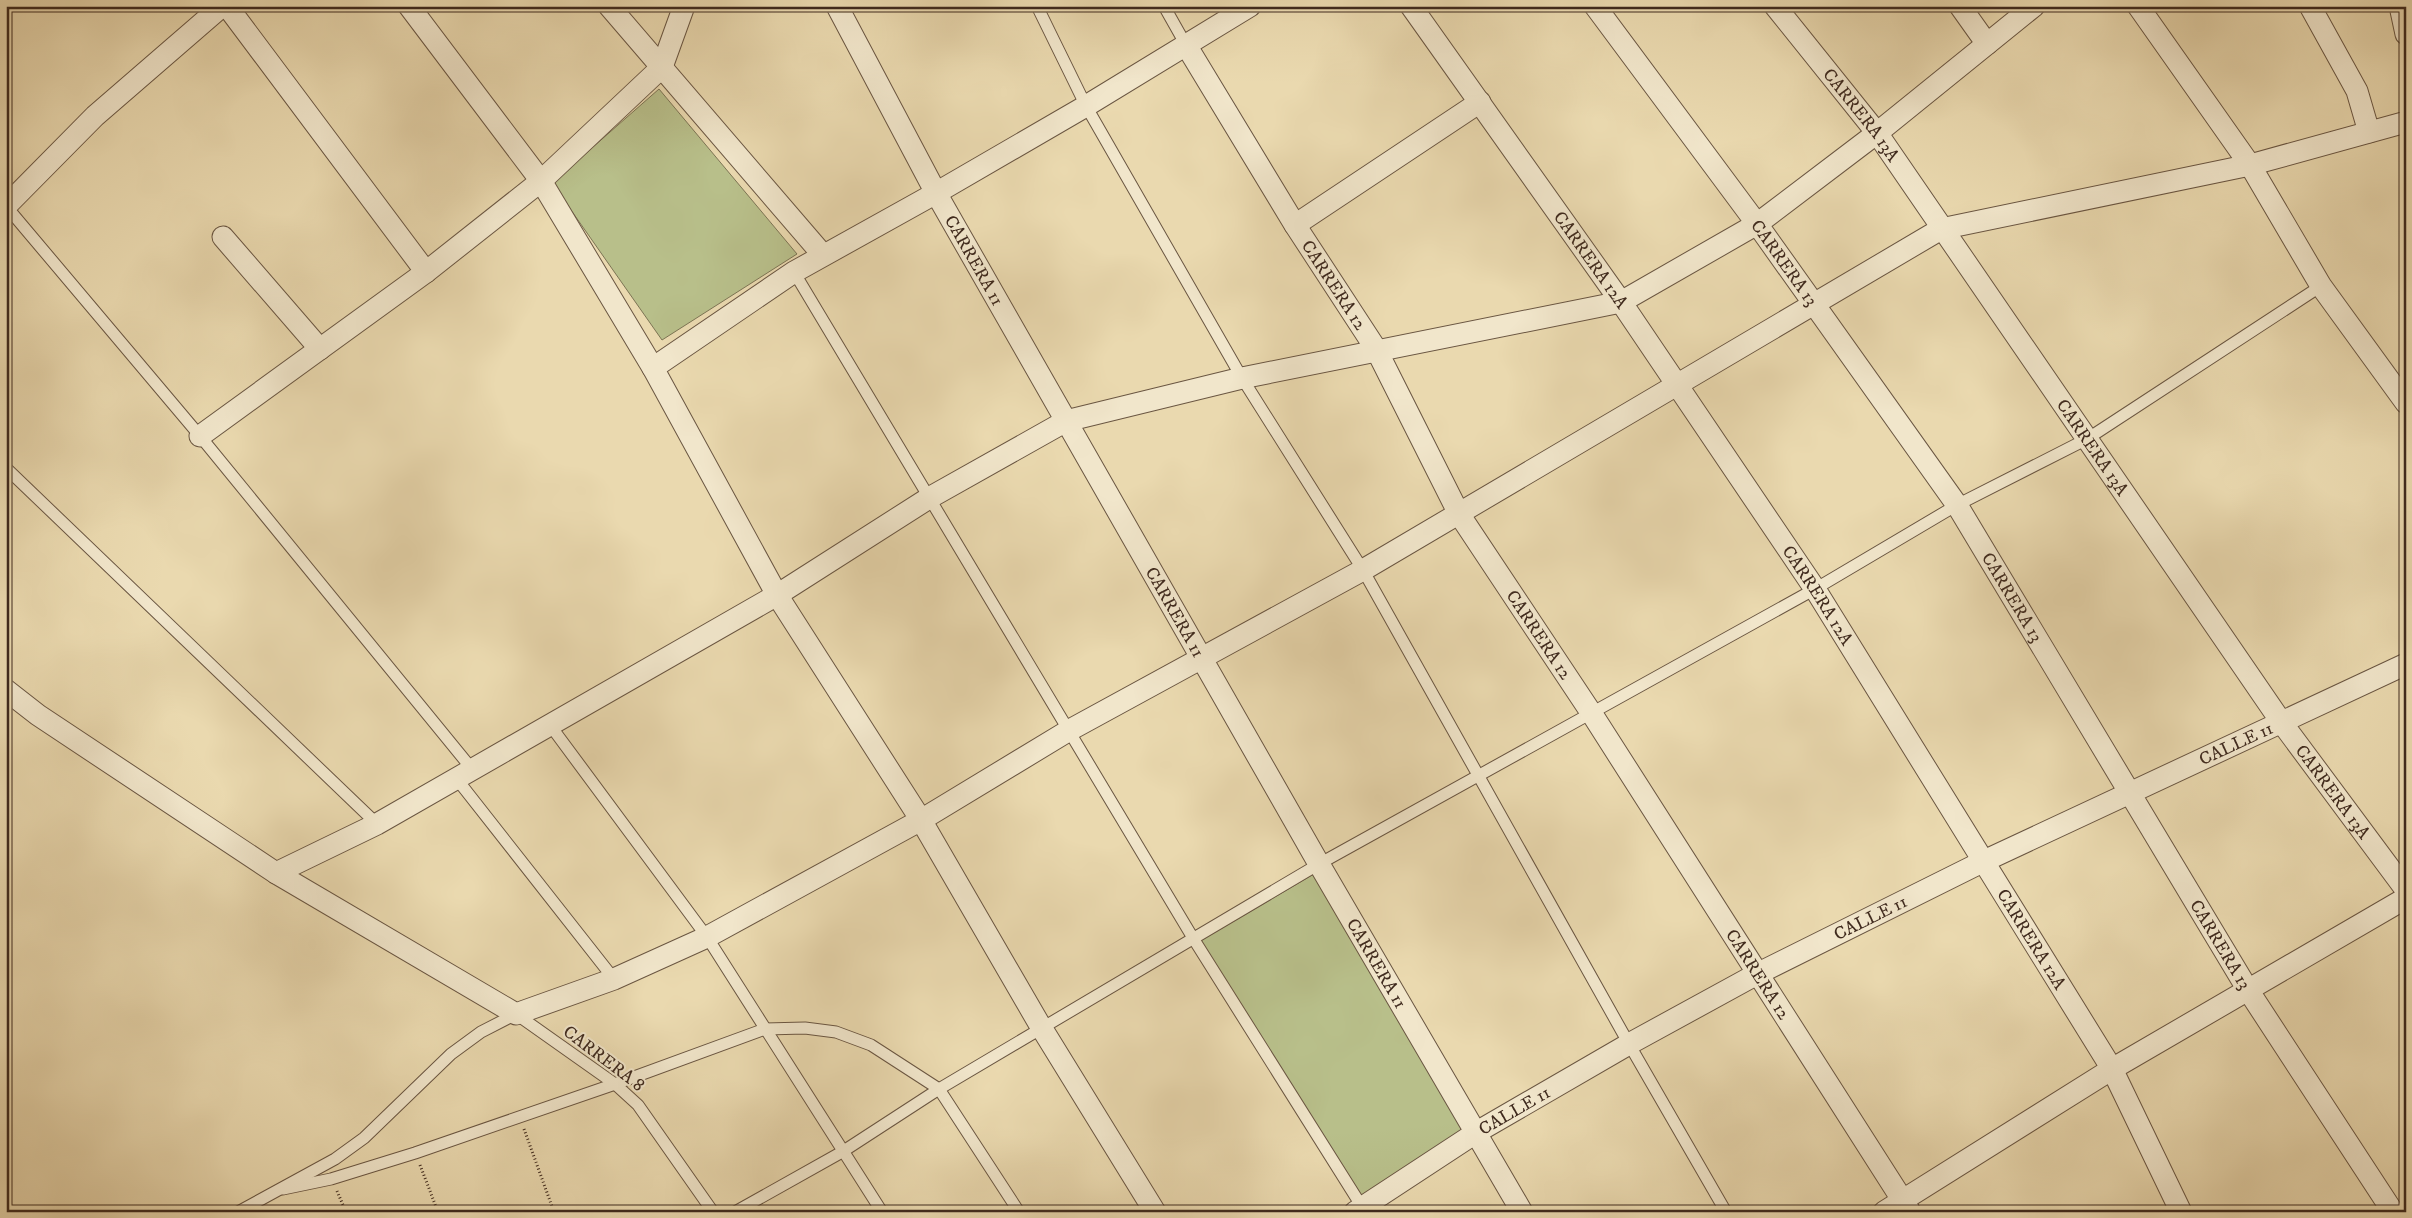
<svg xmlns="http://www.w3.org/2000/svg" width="2412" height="1218" viewBox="0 0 2412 1218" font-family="'IM FELL DW Pica',serif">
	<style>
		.green { fill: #b8bf8a; stroke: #7c7454 }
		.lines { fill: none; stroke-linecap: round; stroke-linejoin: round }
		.service-casing { stroke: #6a5642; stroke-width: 13 }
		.minor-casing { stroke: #6a5642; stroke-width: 23 }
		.path { stroke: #3f2a1e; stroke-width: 3; stroke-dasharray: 1 2.5; stroke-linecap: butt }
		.service { stroke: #f1e6cb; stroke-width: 11 }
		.minor { stroke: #f1e6cb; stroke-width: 21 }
		.labels { text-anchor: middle; stroke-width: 4; stroke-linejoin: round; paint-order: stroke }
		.street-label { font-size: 18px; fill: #3f2a1e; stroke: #f1e6cb }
	</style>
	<rect width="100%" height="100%" fill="#ead9af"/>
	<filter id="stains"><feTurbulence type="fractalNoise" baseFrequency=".004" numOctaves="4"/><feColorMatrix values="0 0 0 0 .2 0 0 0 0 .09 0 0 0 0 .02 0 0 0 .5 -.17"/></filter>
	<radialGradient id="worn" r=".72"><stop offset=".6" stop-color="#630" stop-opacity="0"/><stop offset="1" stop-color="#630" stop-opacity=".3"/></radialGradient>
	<g class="green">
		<path d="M659 89 797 254 662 340 552 183Z"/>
		<path d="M1319 871 1469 1130 1363 1201 1200 941Z"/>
	</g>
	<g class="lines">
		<g class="service-casing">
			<g id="service">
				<path d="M1037 6 1086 106 1242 378 1363 570 1629 1044 1726 1212"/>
				<path d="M1164 6 1186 45"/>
				<path d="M6 206 200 436 472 769"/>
				<path d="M794 272 1193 938 1364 1210"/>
				<path d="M6 468 377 824"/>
				<path d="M550 725 707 937 882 1212"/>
				<path d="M456 778 614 979"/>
				<path d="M283 1189 331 1179 415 1153 615 1084 765 1029 805 1028 836 1032 871 1045 939 1089 1019 1212"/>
				<path d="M238 1212 335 1159 364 1138 451 1054 481 1032 516 1014 615 1084 638 1105 713 1212"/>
				<path d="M735 1212 842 1152 939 1089 1319 864 1815 589 1957 505 2087 439 2321 286"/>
			</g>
		</g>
		<g class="minor-casing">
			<g id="minor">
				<path d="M227 6 426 272"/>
				<path d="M409 6 541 181 653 368 777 595 921 820 1041 1027 1155 1212"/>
				<path d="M609 6 823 255"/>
				<path id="s1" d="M837 6 936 193 1319 864 1522 1212"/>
				<path id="s2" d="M1411 6 1621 302 1815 589 2112 1069 2181 1212"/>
				<path id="s3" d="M1595 6 1757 224 1957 505 2248 990 2393 1212"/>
				<path id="s4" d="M1775 6 1877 133 2282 723 2406 890"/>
				<path d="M1960 6 1987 44"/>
				<path d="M2138 6 2250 165 2321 286 2406 403"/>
				<path d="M2310 6 2357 91 2369 132"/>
				<path d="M2400 6 2406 34"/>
				<path id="s5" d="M1186 45 1295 225 1376 349 1459 514 1592 714 1910 1212"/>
				<path d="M6 206 95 116 222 6"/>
				<path d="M1295 225 1480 102"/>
				<path d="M223 237 320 349"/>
				<path d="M653 368 794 272 936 193 1086 106 1250 6"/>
				<path d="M200 436 426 272 541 181 662 67 684 6"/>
				<path d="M6 690 38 715 276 873 516 1014 614 979 707 937 921 820 1068 731 1363 570 1941 229 2250 165 2406 122"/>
				<path d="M276 873 377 824 777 595 929 498 1066 421 1242 378 1621 302 1757 224 1877 133 2034 6"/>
				<path id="s6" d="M1355 1212 1477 1132 1629 1044 1757 974 1982 862 2406 664"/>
				<path d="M1884 1212 2112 1069 2406 898"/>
			</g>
		</g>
		<g class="path">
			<path d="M524 1129 554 1212"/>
			<path d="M420 1165 438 1212"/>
			<path d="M337 1191 346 1212"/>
		</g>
		<use href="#service" class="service"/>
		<use href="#minor" class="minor"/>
	</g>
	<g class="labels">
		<g class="street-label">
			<text dy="6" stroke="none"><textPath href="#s4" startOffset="139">CARRERA 13A</textPath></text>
			<text dy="6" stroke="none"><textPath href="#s1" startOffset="289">CARRERA 11</textPath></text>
			<text dy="6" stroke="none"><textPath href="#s2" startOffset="311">CARRERA 12A</textPath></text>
			<text dy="6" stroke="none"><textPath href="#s3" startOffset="319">CARRERA 13</textPath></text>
			<text dy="6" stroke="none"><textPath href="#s5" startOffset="282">CARRERA 12</textPath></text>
			<text dy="6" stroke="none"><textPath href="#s4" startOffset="544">CARRERA 13A</textPath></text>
			<text dy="6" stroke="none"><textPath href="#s2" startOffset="716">CARRERA 12A</textPath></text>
			<text dy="6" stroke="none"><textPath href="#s3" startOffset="724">CARRERA 13</textPath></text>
			<text dy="6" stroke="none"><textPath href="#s1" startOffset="694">CARRERA 11</textPath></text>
			<text dy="6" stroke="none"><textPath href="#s5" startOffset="688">CARRERA 12</textPath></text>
			<text dy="6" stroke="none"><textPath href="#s6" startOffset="999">CALLE 11</textPath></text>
			<text dy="6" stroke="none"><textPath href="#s4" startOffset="964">CARRERA 13A</textPath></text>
			<text dy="6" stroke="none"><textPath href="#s6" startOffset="594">CALLE 11</textPath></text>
			<text dy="6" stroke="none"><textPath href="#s2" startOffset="1121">CARRERA 12A</textPath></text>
			<text dy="6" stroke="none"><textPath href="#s3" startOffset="1129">CARRERA 13</textPath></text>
			<text dy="6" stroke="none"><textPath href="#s1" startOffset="1099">CARRERA 11</textPath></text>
			<text dy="6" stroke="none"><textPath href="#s5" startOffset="1092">CARRERA 12</textPath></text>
			<text transform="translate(604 1058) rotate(37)" y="6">CARRERA 8</text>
			<text dy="6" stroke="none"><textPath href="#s6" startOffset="189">CALLE 11</textPath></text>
		</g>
	</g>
	<rect width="2412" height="1218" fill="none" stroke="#ead9af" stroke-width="25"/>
	<rect x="8" y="8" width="2397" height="1203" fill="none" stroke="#3f2a1e" stroke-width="2.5"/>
	<rect x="12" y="12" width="2387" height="1193" fill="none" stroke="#3f2a1e"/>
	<rect width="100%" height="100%" filter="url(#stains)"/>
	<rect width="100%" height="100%" fill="url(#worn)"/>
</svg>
